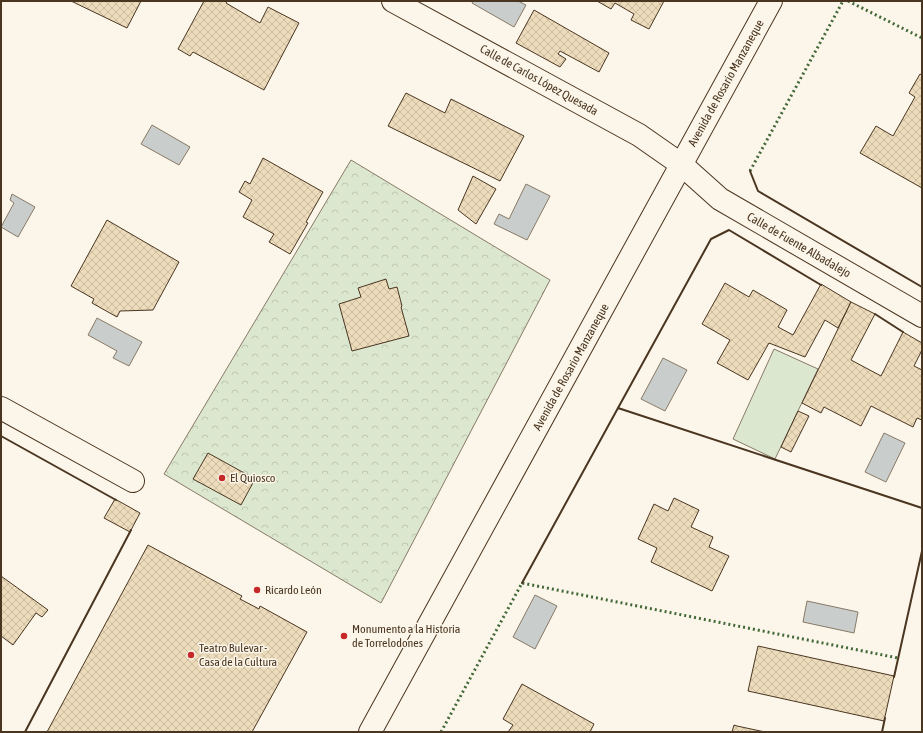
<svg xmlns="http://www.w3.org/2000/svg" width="923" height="733" viewBox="0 0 923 733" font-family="'Asap Condensed',sans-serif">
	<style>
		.forest { fill: url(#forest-crowns); stroke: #887966 }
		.pitch { fill: #dce7d0; stroke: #887966 }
		.water { fill: #c9cecd; stroke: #887966 }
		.building { fill: url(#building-cross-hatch); stroke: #4a3520 }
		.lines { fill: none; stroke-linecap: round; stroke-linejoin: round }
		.minor-casing { stroke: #4a3520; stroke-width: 24 }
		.minor { stroke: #fbf6e9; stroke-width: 22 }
		.hedge { stroke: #436837; stroke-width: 3; stroke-dasharray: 2 3; stroke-linecap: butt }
		.wall { stroke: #4a3520; stroke-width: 2 }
		.poi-dot { fill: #c62828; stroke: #fbf6e9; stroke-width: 1.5 }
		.labels { text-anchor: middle; stroke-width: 3; stroke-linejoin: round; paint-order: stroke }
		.street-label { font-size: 12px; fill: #4a3520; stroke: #fbf6e9 }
		.poi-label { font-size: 12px; fill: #4a3520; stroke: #fbf6e9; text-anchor: start }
	</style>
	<defs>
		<pattern id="forest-crowns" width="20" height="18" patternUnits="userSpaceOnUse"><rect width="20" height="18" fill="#dce7d0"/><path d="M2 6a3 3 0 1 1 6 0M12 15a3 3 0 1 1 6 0" fill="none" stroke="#bec7b2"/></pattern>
		<pattern id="building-cross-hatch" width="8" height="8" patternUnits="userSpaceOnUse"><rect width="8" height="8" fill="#ecdcbc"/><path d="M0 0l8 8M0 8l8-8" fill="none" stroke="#ccbda1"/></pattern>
	</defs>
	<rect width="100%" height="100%" fill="#fbf6e9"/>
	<path class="forest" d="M351 160 550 280 381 603 164 474Z"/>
	<path class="pitch" d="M774 349 818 369 775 459 733 439Z"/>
	<g class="water">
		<path d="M473 1H518L526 5 514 27 472 3Z"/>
		<path d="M152 125 190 147 179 165 141 144Z"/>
		<path d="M526 184 550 196 527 240 494 224 499 214 509 219Z"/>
		<path d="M12 194 35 207 18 237 1 227 14 203 10 200Z"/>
		<path d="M97 318 142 342 129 366 113 358 117 351 88 335Z"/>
		<path d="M663 358 687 370 665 411 641 399Z"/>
		<path d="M884 433 905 443 886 482 865 472Z"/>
		<path d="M535 595 557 606 535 649 513 637Z"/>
		<path d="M807 601 858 612 854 633 803 622Z"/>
	</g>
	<g class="building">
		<path d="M71 1H141L127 28Z"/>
		<path d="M204 1H227L226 3 260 23 268 7 299 23 264 90 193 52 190 56 178 49Z"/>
		<path d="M597 1H664L649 29 631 20 634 14 615 3 611 9Z"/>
		<path d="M534 10 609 53 599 72 560 51 558 54 566 59 560 67 516 43Z"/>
		<path d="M920 74 922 75V188L860 153 876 126 893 136 915 97 909 93Z"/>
		<path d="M406 93 445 113 451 99 524 136 500 181 388 126Z"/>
		<path d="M263 158 323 192 306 222 308 223 290 254 269 242 274 234 243 217 252 200 239 192 245 181 250 184Z"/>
		<path d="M473 176 496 189 476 224 458 210Z"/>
		<path d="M107 220 179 262 153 310 120 311 117 317 92 303 94 299 71 286Z"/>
		<path d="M386 279 389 289 397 287 402 306 401 307 409 336 352 351 339 304 361 297 358 288Z"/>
		<path d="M725 283 749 297 753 290 787 310 778 327 793 335 821 284 851 302 838 328 825 320 805 357 769 343 748 380 717 363 730 340 702 324Z"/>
		<path d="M851 302 875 314 851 360 881 376 903 332 922 343V350L914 366 922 370V420L917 418 913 427 871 406 861 426 824 407 821 413 802 403Z"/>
		<path d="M798 411 809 416 791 452 781 447Z"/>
		<path d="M208 453 255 479 241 505 193 479Z"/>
		<path d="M674 498 699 510 691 527 713 537 709 547 729 556 712 591 651 562 657 548 638 539 654 504 668 511Z"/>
		<path d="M115 499 140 513 130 532 104 518Z"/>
		<path d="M148 545 242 596 240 599 259 609 260 606 307 632 252 732H47Z"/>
		<path d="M1 576 48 610 42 617 36 613 13 645 1 636Z"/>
		<path d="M758 646 894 676 884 721 748 691Z"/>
		<path d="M522 684 594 724 590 732H508L513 725 503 719Z"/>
		<path d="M734 725 737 726 765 732H732Z"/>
	</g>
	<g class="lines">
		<g class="minor-casing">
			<g id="minor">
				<path d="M393 1 639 135 682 165 720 199 922 316"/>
				<path d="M1 408 133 481"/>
				<path d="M370 732 771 1"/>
			</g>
		</g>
		<use href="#minor" class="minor"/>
		<g class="hedge">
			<path d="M848 1 922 38"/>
			<path d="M750 171 843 1"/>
			<path d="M441 732 522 583 898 658"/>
		</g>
		<g class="wall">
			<path d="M750 171 758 191 922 287"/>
			<path d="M875 314 903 332"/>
			<path d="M618 408 711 239 729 230 821 285"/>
			<path d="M1 436 116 500"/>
			<path d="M522 583 618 408 922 508"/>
			<path d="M894 677 922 551"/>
			<path d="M25 732 131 530"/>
			<path d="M882 732 885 718"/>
		</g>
	</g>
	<g class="poi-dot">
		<circle cx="222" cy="478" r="4"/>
		<circle cx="257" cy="590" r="4"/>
		<circle cx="344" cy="636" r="4"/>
		<circle cx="191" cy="655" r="4"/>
	</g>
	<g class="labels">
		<g class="street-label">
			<text transform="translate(539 80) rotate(29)" y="4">Calle de Carlos López Quesada</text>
			<text transform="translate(726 83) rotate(-61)" y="4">Avenida de Rosario Manzaneque</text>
			<text transform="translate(799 245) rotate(30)" y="4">Calle de Fuente Albadalejo</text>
			<text transform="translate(571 367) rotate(-61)" y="4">Avenida de Rosario Manzaneque</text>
		</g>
		<g class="poi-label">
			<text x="230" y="482">El Quiosco</text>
			<text x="265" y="594">Ricardo León</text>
			<text x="352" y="633">Monumento a la Historia<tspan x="352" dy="14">de Torrelodones</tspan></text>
			<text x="199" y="652">Teatro Bulevar -<tspan x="199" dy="14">Casa de la Cultura</tspan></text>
		</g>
	</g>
	<rect width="923" height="733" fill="none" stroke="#4a3520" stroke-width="4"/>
</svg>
